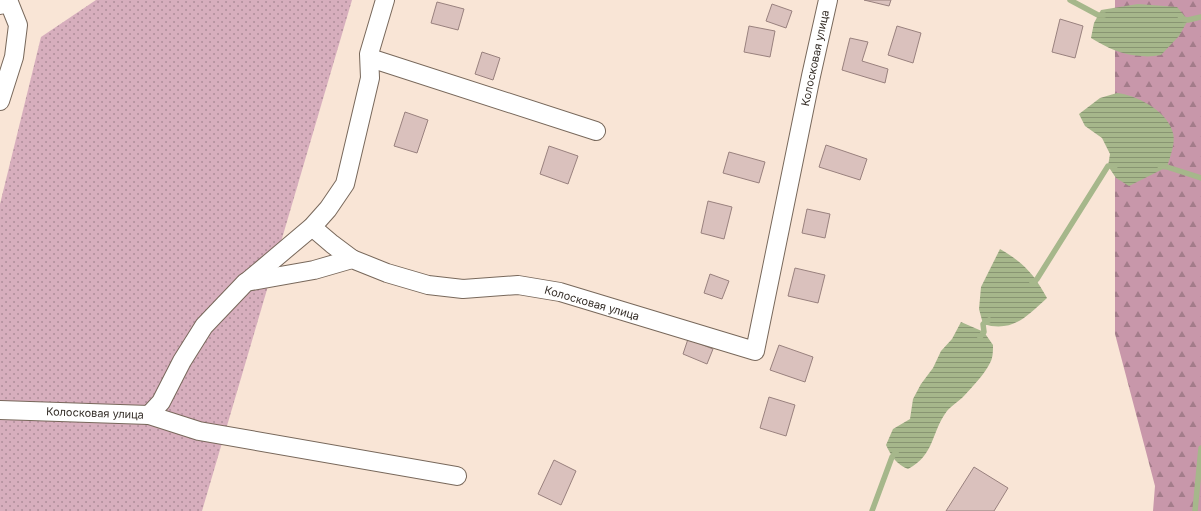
<svg xmlns="http://www.w3.org/2000/svg" width="1201" height="511" viewBox="0 0 1201 511" font-family="Inter,sans-serif">
	<style>
		.grass { fill: url(#grass-dots) }
		.forest { fill: url(#forest-firs) }
		.water { fill: url(#water-rules) }
		.lines { fill: none; stroke-linecap: round; stroke-linejoin: round }
		.stream { stroke: #a6b78b; stroke-width: 5.5 }
		.building { fill: #dac1bd; stroke: #99817e }
		.minor-casing { stroke: #78685b; stroke-width: 20 }
		.major-casing { stroke: #78685b; stroke-width: 24 }
		.minor { stroke: #fff; stroke-width: 18 }
		.major { stroke: #fff; stroke-width: 22 }
		.labels { text-anchor: middle; stroke-width: 3; stroke-linejoin: round; paint-order: stroke }
		.street-label { font-size: 11px; fill: #352e28; stroke: #fff }
	</style>
	<defs>
		<pattern id="grass-dots" width="8" height="8" patternUnits="userSpaceOnUse"><rect width="8" height="8" fill="#d7aebd"/><path d="M2 2h.1M6 6h.1" fill="none" stroke="#af8e9a" stroke-width="1.8" stroke-linecap="round"/></pattern>
		<pattern id="forest-firs" width="22" height="20" patternUnits="userSpaceOnUse"><rect width="22" height="20" fill="#c897aa"/><path d="M5 1l3.5 6h-7zM16 11l3.5 6h-7z" fill="#a37c8a"/></pattern>
		<pattern id="water-rules" width="6" height="5" patternUnits="userSpaceOnUse"><rect width="6" height="5" fill="#a6b78b"/><path d="M0 2.5h6" fill="none" stroke="#889572"/></pattern>
	</defs>
	<rect width="100%" height="100%" fill="#f9e5d6"/>
	<path class="grass" d="M96 0H352L202 511H0V204L41 37Z"/>
	<path class="forest" d="M1115 0H1201V511H1153L1155 486 1115 334Z"/>
	<g class="water">
		<path d="M1138 4 1177 7 1188 20 1179 36 1161 55C1155 56 1148 57 1142 56 1125 56 1105 47 1091 38L1094 23 1101 10Z"/>
		<path d="M1117 93C1136 95 1165 110 1172 130 1177 141 1170 156 1167 167L1129 186 1116 178 1108 166 1110 154 1102 138 1085 126 1079 114 1100 98Z"/>
		<path d="M1000 249C1024 263 1034 274 1047 298 1027 316 1013 333 983 324L979 309 981 287Z"/>
		<path d="M961 322 984 332 993 345C993 351 993 358 990 363 984 375 972 387 963 397 958 402 951 406 947 411 931 432 935 455 908 469 897 465 891 456 886 445L893 429 910 419 913 399 921 384 933 368 941 351 952 339Z"/>
	</g>
	<g class="lines">
		<g class="stream">
			<path d="M1070 0 1098 15H1104"/>
			<path d="M1180 19 1188 20 1201 17"/>
			<path d="M1160 166 1167 167 1201 178"/>
			<path d="M1032 283 1037 279 1108 166H1115"/>
			<path d="M980 337 984 332 983 324 989 320"/>
			<path d="M872 511 892 457 896 452"/>
			<path d="M1195 511 1201 448"/>
		</g>
	</g>
	<g class="building">
		<path d="M864 0H891L889 6Z"/>
		<path d="M437 2 464 9 458 30 431 23Z"/>
		<path d="M772 4 792 11 786 28 766 21Z"/>
		<path d="M1060 19 1083 26 1075 58 1052 52Z"/>
		<path d="M749 26 775 31 770 57 744 52Z"/>
		<path d="M897 26 921 33 913 63 888 55Z"/>
		<path d="M850 38 868 42 862 61 888 69 885 83 842 70Z"/>
		<path d="M482 52 500 58 493 80 475 74Z"/>
		<path d="M405 112 428 120 417 153 394 146Z"/>
		<path d="M826 145 867 159 860 180 819 167Z"/>
		<path d="M549 146 578 156 568 184 540 174Z"/>
		<path d="M729 152 765 162 759 183 723 173Z"/>
		<path d="M708 201 732 207 724 239 701 233Z"/>
		<path d="M807 209 830 214 825 238 802 233Z"/>
		<path d="M795 268 825 275 818 303 788 296Z"/>
		<path d="M710 274 729 281 722 299 704 293Z"/>
		<path d="M688 339 713 349 707 364 683 354Z"/>
		<path d="M779 345 813 357 805 382 770 370Z"/>
		<path d="M769 397 795 405 786 436 760 428Z"/>
		<path d="M554 460 576 471 561 505 538 494Z"/>
		<path d="M974 467 1008 488 994 511H946Z"/>
	</g>
	<g class="lines">
		<g class="minor-casing">
			<g id="minor">
				<path d="M370 58 596 131"/>
				<path d="M0 101 14 57 18 25 8 0"/>
				<path d="M312 227 332 244 352 259"/>
				<path d="M248 281 312 227 328 209 345 184 370 78 369 54 385 0"/>
				<path d="M0 410 149 415 161 402 182 361 204 326 246 282 314 270 352 259 387 273 428 285 463 289 518 285 560 292 755 351 811 76 828 0"/>
				<path d="M149 415 199 431 457 476"/>
			</g>
		</g>
		<g class="major-casing">
			<path id="major" d="M0 3 4 0"/>
		</g>
		<use href="#minor" class="minor"/>
		<use href="#major" class="major"/>
	</g>
	<g class="labels">
		<g class="street-label">
			<text transform="translate(815 58) rotate(-78)" y="4">Колосковая улица</text>
			<text transform="translate(592 303) rotate(16)" y="4">Колосковая улица</text>
			<text transform="translate(95 413) rotate(2)" y="4">Колосковая улица</text>
		</g>
	</g>
</svg>
